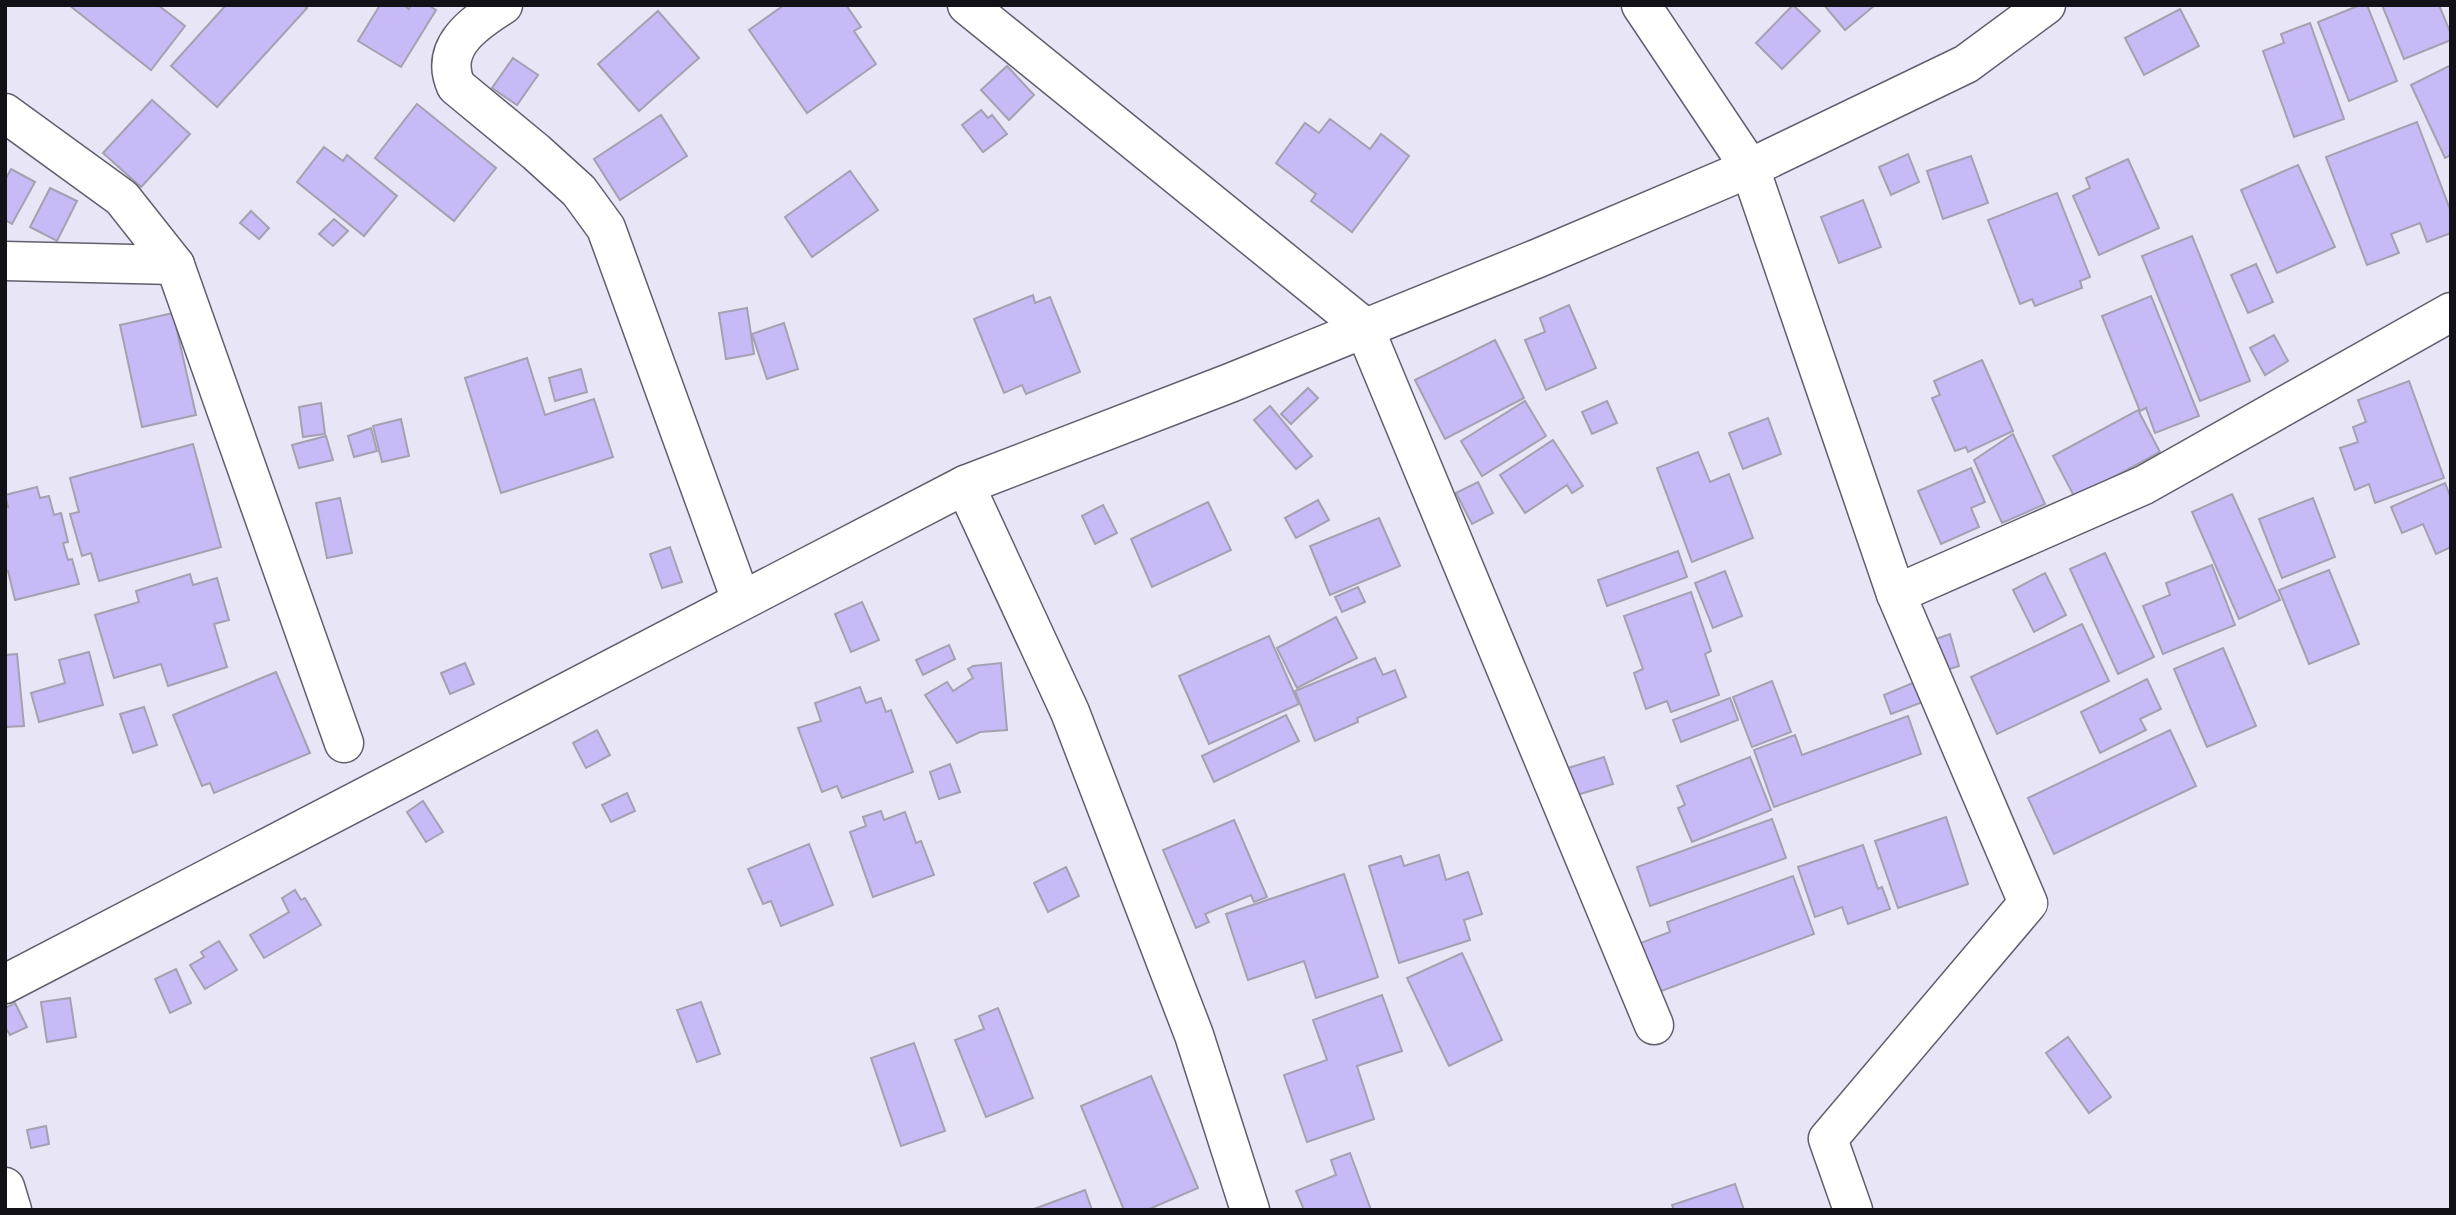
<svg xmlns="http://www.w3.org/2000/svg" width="2456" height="1215" viewBox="0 0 2456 1215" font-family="'DM Sans',sans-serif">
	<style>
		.building { fill: #c7baf6; stroke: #a4a1b0; stroke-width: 2 }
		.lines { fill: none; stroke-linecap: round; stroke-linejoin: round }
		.minor-casing { stroke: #615f6d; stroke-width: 41 }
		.minor { stroke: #fff; stroke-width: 38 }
	</style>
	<rect width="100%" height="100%" fill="#e7e5f6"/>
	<g class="building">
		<path d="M69 5H158L185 26 151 70Z"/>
		<path d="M226 5H304L307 8 217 107 171 66Z"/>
		<path d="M380 5H403L409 9 411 5H428L436 10 401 67 358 41Z"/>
		<path d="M784 5H846L861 27 854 31 876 64 807 113 749 30Z"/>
		<path d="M1793 5 1820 31 1782 69 1756 43Z"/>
		<path d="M1824 5H1875L1845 30Z"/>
		<path d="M2360 5H2367L2397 81 2349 101 2318 22Z"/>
		<path d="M2382 5H2439L2451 34V40L2404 59Z"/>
		<path d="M2180 9 2199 46 2144 75 2125 38Z"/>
		<path d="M658 11 699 58 639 111 598 64Z"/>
		<path d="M2310 23 2344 119 2294 137 2263 51 2284 43 2281 34Z"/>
		<path d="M513 58 538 75 517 105 492 88Z"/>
		<path d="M2451 65V155L2445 158 2411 85Z"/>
		<path d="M1007 66 1034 95 1009 120 981 90Z"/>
		<path d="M152 100 190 134 141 187 103 153Z"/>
		<path d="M417 104 496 168 454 221 375 158Z"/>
		<path d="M981 110 988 118 992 115 1007 134 983 152 962 125Z"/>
		<path d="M661 115 687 156 620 200 594 159Z"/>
		<path d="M1330 119 1370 149 1381 134 1409 156 1352 232 1311 201 1316 194 1276 163 1305 123 1319 133Z"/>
		<path d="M2417 122 2451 212V233L2427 242 2420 223 2391 234 2399 253 2367 265 2326 157Z"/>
		<path d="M324 147 343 161 347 155 397 196 364 236 297 182Z"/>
		<path d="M1908 154 1919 182 1891 195 1879 167Z"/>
		<path d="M1971 156 1988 203 1943 219 1927 171Z"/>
		<path d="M2128 159 2159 228 2099 255 2073 196 2090 188 2086 178Z"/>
		<path d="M2298 165 2335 247 2277 273 2241 190Z"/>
		<path d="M11 169 35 182 12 224 5 220V180Z"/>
		<path d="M850 171 878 210 812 257 785 217Z"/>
		<path d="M50 188 77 201 57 241 30 227Z"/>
		<path d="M2057 193 2090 277 2080 281 2082 288 2035 306 2032 299 2020 304 1988 220Z"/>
		<path d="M1863 200 1881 247 1839 263 1821 217Z"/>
		<path d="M251 211 269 228 259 239 240 223Z"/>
		<path d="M334 219 348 231 333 246 319 234Z"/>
		<path d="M2192 236 2250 381 2200 401 2142 256Z"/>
		<path d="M2256 264 2273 302 2248 313 2231 275Z"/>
		<path d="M1033 295 1035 303 1050 297 1080 372 1026 394 1022 385 1004 393 974 319Z"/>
		<path d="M2151 296 2199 416 2155 433 2146 408 2140 411 2102 316Z"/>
		<path d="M1569 305 1596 368 1546 390 1525 340 1545 332 1540 318Z"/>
		<path d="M747 308 754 354 726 359 719 313Z"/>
		<path d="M173 313 196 415 142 427 120 325Z"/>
		<path d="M784 323 798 369 767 379 752 334Z"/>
		<path d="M2274 335 2288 361 2265 375 2250 348Z"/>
		<path d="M1495 340 1524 398 1445 439 1415 380Z"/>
		<path d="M527 358 545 415 594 399 613 457 501 493 465 378Z"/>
		<path d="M1982 360 2013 431 1968 452 1966 447 1955 451 1932 398 1940 395 1934 381Z"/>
		<path d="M581 369 587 392 555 401 549 378Z"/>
		<path d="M2409 381 2444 478 2375 503 2369 484 2355 490 2340 448 2358 442 2353 427 2366 422 2358 400Z"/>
		<path d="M1308 388 1318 398 1291 424 1281 414Z"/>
		<path d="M1525 401 1546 436 1482 476 1461 441Z"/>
		<path d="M1607 401 1617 423 1592 434 1582 412Z"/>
		<path d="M321 403 325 434 303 437 299 407Z"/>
		<path d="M1270 406 1312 456 1296 469 1254 420Z"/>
		<path d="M2138 410 2160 452 2075 498 2053 456Z"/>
		<path d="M1768 418 1781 454 1743 469 1729 433Z"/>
		<path d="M401 419 409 456 382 462 373 426Z"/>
		<path d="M371 428 377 451 354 457 348 436Z"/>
		<path d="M2013 434 2045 504 2002 523 1974 460Z"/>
		<path d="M326 436 333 460 299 468 292 445Z"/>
		<path d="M1553 440 1583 486 1572 493 1567 485 1525 513 1500 475Z"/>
		<path d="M193 444 221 547 99 581 91 553 82 556 70 514 79 512 70 478Z"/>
		<path d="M1698 452 1710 482 1729 474 1753 538 1692 562 1657 468Z"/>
		<path d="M1971 468 1985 502 1971 508 1979 527 1941 544 1918 491Z"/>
		<path d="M1478 482 1493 513 1472 524 1456 493Z"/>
		<path d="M2445 483 2451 498V547L2436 554 2423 524 2402 533 2391 507Z"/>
		<path d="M37 487 40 498 49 496 54 515 61 513 68 542 63 543 68 560 72 559 79 584 15 600 8 571 5 572V507H8L5 495Z"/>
		<path d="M2232 494 2280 600 2239 619 2192 512Z"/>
		<path d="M340 498 352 553 327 558 316 503Z"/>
		<path d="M2313 498 2335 557 2282 578 2259 519Z"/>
		<path d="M1318 500 1329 520 1296 538 1285 518Z"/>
		<path d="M1208 502 1231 550 1152 587 1131 539Z"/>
		<path d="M1103 505 1117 533 1095 544 1082 516Z"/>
		<path d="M1379 518 1400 566 1330 595 1310 546Z"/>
		<path d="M670 547 682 582 662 588 650 554Z"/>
		<path d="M1678 551 1687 577 1607 606 1598 580Z"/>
		<path d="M2105 553 2154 657 2118 674 2070 569Z"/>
		<path d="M2212 565 2235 625 2163 654 2143 606 2170 595 2166 583Z"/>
		<path d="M2329 570 2359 644 2309 664 2279 590Z"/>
		<path d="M1725 571 1742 616 1713 628 1695 583Z"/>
		<path d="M2045 573 2066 615 2034 632 2013 590Z"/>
		<path d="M190 574 193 585 217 578 229 620 214 624 227 667 168 686 161 664 114 678 95 615 139 602 136 591Z"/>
		<path d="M1358 587 1365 602 1342 612 1335 597Z"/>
		<path d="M1691 592 1711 651 1705 654 1719 695 1671 712 1667 701 1646 709 1634 673 1643 669 1624 616Z"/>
		<path d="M862 602 879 640 851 652 835 614Z"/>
		<path d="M1336 617 1357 658 1297 688 1277 648Z"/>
		<path d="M2082 624 2109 681 1997 734 1971 677Z"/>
		<path d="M1950 634 1959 666 1940 672 1930 641Z"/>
		<path d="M1269 636 1299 704 1209 744 1179 676Z"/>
		<path d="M949 645 955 659 923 675 916 660Z"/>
		<path d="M2223 648 2256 726 2207 747 2174 669Z"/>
		<path d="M89 652 103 705 39 722 31 693 65 683 59 660Z"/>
		<path d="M17 654 24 726 5 727V655Z"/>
		<path d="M1375 658 1383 675 1395 670 1406 697 1357 718 1358 722 1315 741 1295 691Z"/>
		<path d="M465 663 474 684 450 694 441 673Z"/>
		<path d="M1001 663 1007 730 980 732 957 743 925 695 947 682 953 691 973 678 968 669 973 666Z"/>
		<path d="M276 672 310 753 214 793 210 783 202 786 173 715Z"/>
		<path d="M2147 679 2161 709 2140 719 2146 730 2100 753 2081 712Z"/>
		<path d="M1772 681 1791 732 1752 747 1733 697Z"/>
		<path d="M1915 682 1923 702 1891 714 1884 695Z"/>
		<path d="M860 687 866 703 881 698 886 712 891 710 913 772 842 798 837 786 822 792 798 728 821 721 815 703Z"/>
		<path d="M1730 698 1738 720 1681 742 1673 720Z"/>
		<path d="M144 707 157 745 133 753 120 714Z"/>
		<path d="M1286 715 1299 741 1214 782 1202 756Z"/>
		<path d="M1908 716 1921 754 1774 807 1754 750 1795 735 1802 755Z"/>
		<path d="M597 730 610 755 586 768 573 743Z"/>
		<path d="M2170 730 2196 786 2054 854 2028 798Z"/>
		<path d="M1604 757 1613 784 1577 795 1568 768Z"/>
		<path d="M1750 757 1771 810 1692 842 1678 808 1685 805 1677 786Z"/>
		<path d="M950 764 960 792 939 799 930 772Z"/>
		<path d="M627 793 635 811 611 822 602 805Z"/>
		<path d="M423 801 443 832 426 842 407 812Z"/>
		<path d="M881 811 884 820 905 812 916 843 921 841 934 875 873 897 850 832 866 826 863 817Z"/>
		<path d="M1946 817 1968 884 1898 908 1875 841Z"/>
		<path d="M1772 819 1786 858 1650 906 1637 867Z"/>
		<path d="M1234 820 1267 897 1254 902 1251 895 1205 914 1209 922 1196 928 1163 850Z"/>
		<path d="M809 844 833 905 781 926 771 901 763 904 748 869Z"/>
		<path d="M1863 845 1878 889 1882 887 1890 909 1848 924 1842 907 1815 917 1798 867Z"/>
		<path d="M1439 855 1446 880 1468 872 1482 914 1464 920 1470 940 1399 963 1369 866 1401 856 1404 866Z"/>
		<path d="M1066 867 1079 896 1048 912 1034 883Z"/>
		<path d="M1344 874 1378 977 1316 998 1304 961 1248 980 1226 914Z"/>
		<path d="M1793 876 1814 934 1656 993 1638 944 1670 932 1667 922Z"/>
		<path d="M295 890 301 900 305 898 321 925 264 958 250 935 289 912 282 898Z"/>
		<path d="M219 941 237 970 205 989 190 965 204 957 201 952Z"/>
		<path d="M1462 953 1502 1040 1449 1066 1407 978Z"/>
		<path d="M176 969 191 1003 170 1013 155 979Z"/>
		<path d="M1382 995 1402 1051 1357 1066 1374 1119 1307 1142 1284 1075 1327 1060 1313 1020Z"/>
		<path d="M70 998 76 1037 47 1042 41 1002Z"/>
		<path d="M701 1002 720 1054 697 1062 677 1010Z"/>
		<path d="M15 1003 27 1027 10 1035 5 1027V1008Z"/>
		<path d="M998 1008 1033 1098 986 1117 955 1040 984 1029 979 1016Z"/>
		<path d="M2068 1037 2111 1097 2089 1113 2046 1053Z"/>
		<path d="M914 1043 945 1131 901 1146 871 1058Z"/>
		<path d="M1151 1076 1198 1188 1147 1210H1124L1081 1106Z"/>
		<path d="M46 1126 49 1144 31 1148 27 1130Z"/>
		<path d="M1350 1153 1371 1210H1304L1296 1191 1336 1175 1331 1160Z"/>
		<path d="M1735 1184 1744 1210H1674L1672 1205Z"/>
		<path d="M1085 1190 1092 1210 1034 1209Z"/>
	</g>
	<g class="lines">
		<g class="minor-casing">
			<g id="minor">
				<path d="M503 5C473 24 439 47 456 86L536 152 579 191 606 228 741 600"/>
				<path d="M967 5 1364 327 1654 1025"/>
				<path d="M1641 5 1750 168 1896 594 2028 903 1828 1139 1853 1210"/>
				<path d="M5 113 122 198 175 265 344 743"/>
				<path d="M5 261 175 265"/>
				<path d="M965 485 1070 712 1194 1035 1250 1210"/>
				<path d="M1896 594 2144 485 2451 312"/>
				<path d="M5 984 965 485 1230 383 1536 259 1750 168 1966 64 2046 5"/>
				<path d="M5 1187 12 1210"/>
			</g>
		</g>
		<use href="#minor" class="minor"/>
	</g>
	<rect width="2456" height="1215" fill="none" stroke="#121117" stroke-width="14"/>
</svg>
